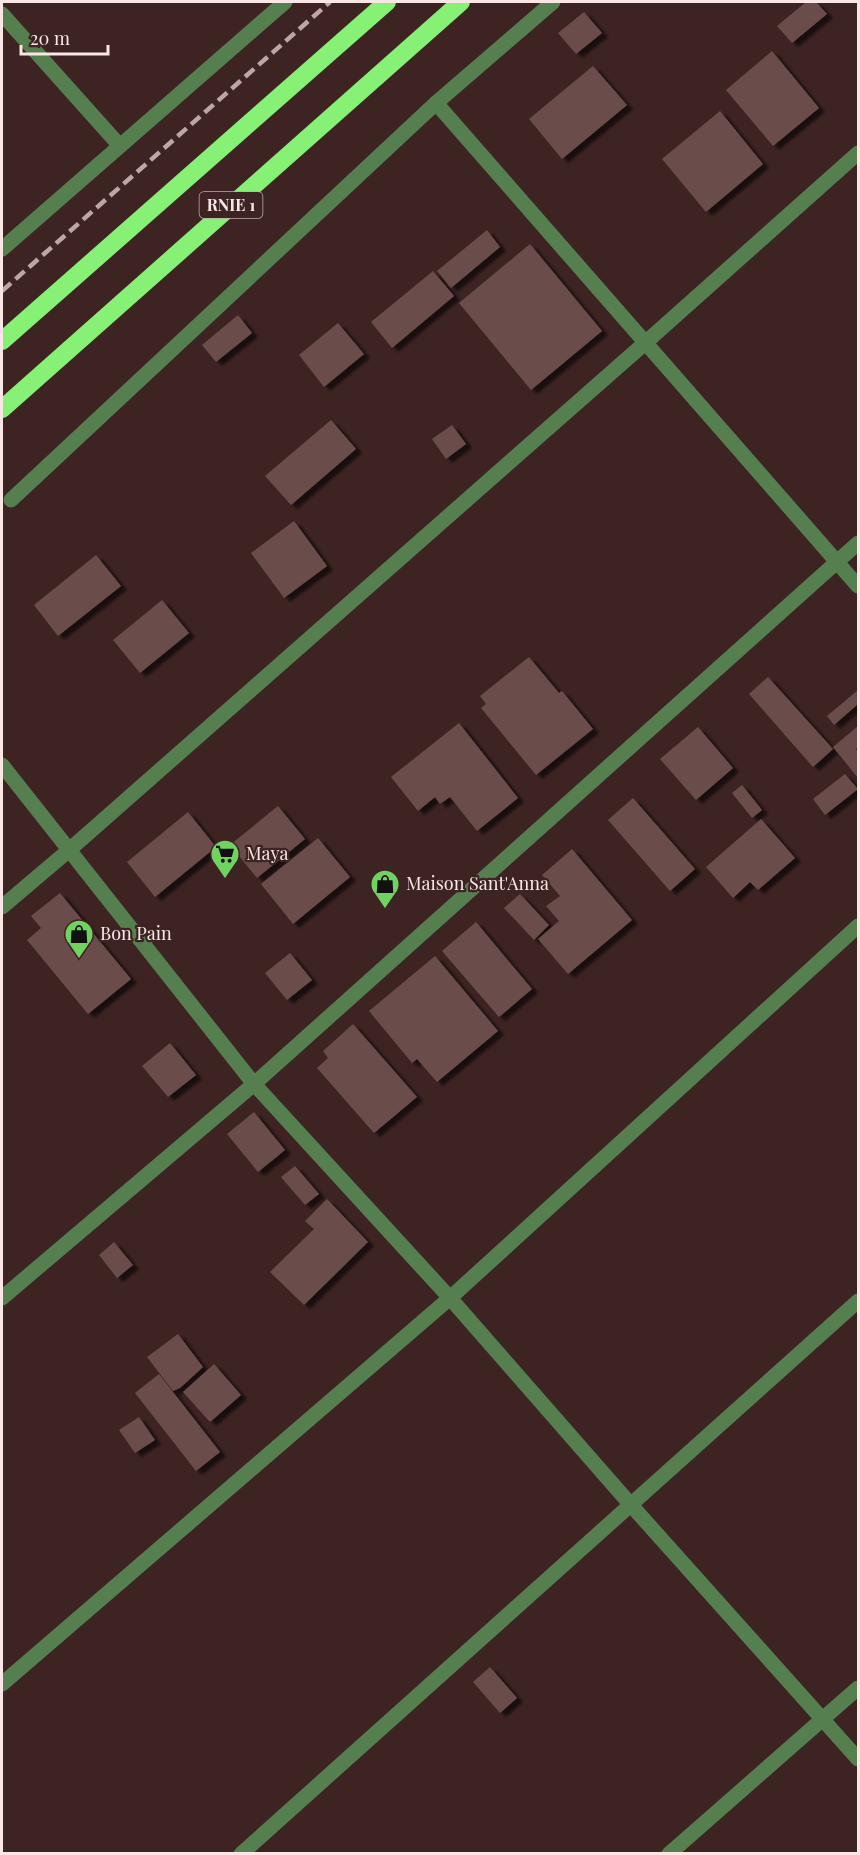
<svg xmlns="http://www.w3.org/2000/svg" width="860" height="1855" viewBox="0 0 860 1855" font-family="'Playfair Display',serif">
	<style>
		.building { fill: #6b4d4c; filter: url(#shadow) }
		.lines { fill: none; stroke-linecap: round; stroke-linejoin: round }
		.minor { stroke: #567f4f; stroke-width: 15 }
		.highway { stroke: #87f176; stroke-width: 18 }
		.rail { stroke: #bca7a6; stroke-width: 4.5; stroke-dasharray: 12 6; stroke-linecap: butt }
		.labels { text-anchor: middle; stroke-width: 4.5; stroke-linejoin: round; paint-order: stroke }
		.shield { fill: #3e2323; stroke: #c1acab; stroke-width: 1.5 }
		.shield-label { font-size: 16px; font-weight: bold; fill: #f9e6e5 }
		.poi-label { font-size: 18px; fill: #f9e6e5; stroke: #3e2323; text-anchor: start }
	</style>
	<defs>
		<filter id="shadow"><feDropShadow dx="6" dy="4" stdDeviation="1.5" flood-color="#0009"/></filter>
	</defs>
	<rect width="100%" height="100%" fill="#3e2323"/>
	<g class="building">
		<path d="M806 2H816L827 14 792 43 777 26Z"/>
		<path d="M584 12 602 33 576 54 558 33Z"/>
		<path d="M772 51 819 108 773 146 726 90Z"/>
		<path d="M593 66 627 105 562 159 529 119Z"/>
		<path d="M720 111 763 164 706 212 662 159Z"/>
		<path d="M487 230 500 247 451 288 437 271Z"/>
		<path d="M530 244 602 331 531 390 459 303Z"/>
		<path d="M433 271 454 296 392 348 371 322Z"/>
		<path d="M238 315 252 333 216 362 202 345Z"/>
		<path d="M338 323 364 354 324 387 299 355Z"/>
		<path d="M331 420 356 449 291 505 265 476Z"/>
		<path d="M452 425 466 444 446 459 432 439Z"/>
		<path d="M294 521 327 566 284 598 251 553Z"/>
		<path d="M96 555 121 586 58 636 34 605Z"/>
		<path d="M162 600 189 633 140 673 113 640Z"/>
		<path d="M529 657 559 693 562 691 593 729 536 775 481 708 486 704 480 696Z"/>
		<path d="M768 677 833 749 813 767 749 694Z"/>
		<path d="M858 690V704L834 725 827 716Z"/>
		<path d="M459 723 518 798 477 831 450 797 440 804 435 797 418 811 391 777Z"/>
		<path d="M858 726V747L856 749 858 752V778L833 747Z"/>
		<path d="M698 727 733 768 696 800 660 759Z"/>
		<path d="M845 774 858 789 825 815 813 799Z"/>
		<path d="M742 785 762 810 752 818 732 793Z"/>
		<path d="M633 798 695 869 670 891 608 820Z"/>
		<path d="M278 806 305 839 257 878 230 845Z"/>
		<path d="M188 812 216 847 155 897 127 862Z"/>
		<path d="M761 819 795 858 758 890 750 882 733 898 706 867Z"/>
		<path d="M318 838 350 877 293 924 261 884Z"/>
		<path d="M572 849 632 920 568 974 538 939 559 921 546 906 560 896 542 875Z"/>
		<path d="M60 893 131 979 88 1014 27 940 41 928 31 916Z"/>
		<path d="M520 894 549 925 534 940 504 908Z"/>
		<path d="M476 922 532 989 499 1017 442 951Z"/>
		<path d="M290 953 312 980 287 1000 265 973Z"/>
		<path d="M435 956 498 1031 437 1082 417 1059 412 1063 369 1011Z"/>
		<path d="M353 1024 417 1097 374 1133 317 1068 328 1058 323 1051Z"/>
		<path d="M170 1043 196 1075 168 1097 142 1066Z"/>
		<path d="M254 1112 285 1150 258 1172 227 1134Z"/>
		<path d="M295 1166 319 1194 305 1205 281 1177Z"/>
		<path d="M327 1199 368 1242 304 1305 270 1272 314 1229 305 1221Z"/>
		<path d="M114 1242 133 1265 117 1278 99 1255Z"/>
		<path d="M178 1334 203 1367 180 1388 173 1391 147 1357Z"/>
		<path d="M214 1364 241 1395 210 1422 183 1392Z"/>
		<path d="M159 1374 220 1452 196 1471 135 1393Z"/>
		<path d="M139 1417 155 1440 135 1453 119 1430Z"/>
		<path d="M490 1667 517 1698 500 1713 473 1682Z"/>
	</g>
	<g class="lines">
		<g class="minor">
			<path d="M2 14 120 146"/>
			<path d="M436 103 858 586"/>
			<path d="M2 249 285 2"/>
			<path d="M11 500 436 103 553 2"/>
			<path d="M2 765 254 1084 450 1298 631 1505 858 1759"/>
			<path d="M2 907 68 851 645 343 858 153"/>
			<path d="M2 1298 254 1084 858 543"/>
			<path d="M2 1684 450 1298 858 926"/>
			<path d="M241 1854 858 1301"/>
			<path d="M669 1854 858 1688"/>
		</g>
		<g class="highway">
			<path d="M2 341 387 2"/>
			<path d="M2 409 461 2"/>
		</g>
		<path class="rail" d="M2 291 330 2"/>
	</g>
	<defs>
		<g id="supermarket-pin" transform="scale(1.5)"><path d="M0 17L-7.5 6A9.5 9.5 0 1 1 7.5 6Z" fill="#70d35f" stroke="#3e2323"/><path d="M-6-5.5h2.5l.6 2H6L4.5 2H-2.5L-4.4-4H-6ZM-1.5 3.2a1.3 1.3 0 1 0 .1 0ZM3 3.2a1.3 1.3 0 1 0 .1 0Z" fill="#111"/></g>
		<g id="shop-pin" transform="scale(1.5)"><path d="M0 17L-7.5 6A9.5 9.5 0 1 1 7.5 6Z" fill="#70d35f" stroke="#3e2323"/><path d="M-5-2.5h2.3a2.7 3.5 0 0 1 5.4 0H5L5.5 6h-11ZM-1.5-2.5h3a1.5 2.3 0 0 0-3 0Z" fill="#111"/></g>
	</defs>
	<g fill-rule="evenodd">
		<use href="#supermarket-pin" x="225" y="854"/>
		<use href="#shop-pin" x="385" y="884"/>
		<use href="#shop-pin" x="79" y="934"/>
	</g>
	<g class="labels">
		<rect class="shield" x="199.5" y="192" width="63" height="26" rx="4.5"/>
		<g class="shield-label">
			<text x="231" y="211">RNIE 1</text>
		</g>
		<g class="poi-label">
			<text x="246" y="860">Maya</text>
			<text x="406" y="890">Maison Sant'Anna</text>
			<text x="100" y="940">Bon Pain</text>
		</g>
	</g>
	<rect width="860" height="1855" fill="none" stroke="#f9e6e5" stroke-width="6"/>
	<path d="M21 45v9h87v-9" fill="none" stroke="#f9e6e5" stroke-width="3"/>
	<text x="30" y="45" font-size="18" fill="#f9e6e5" stroke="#3e2323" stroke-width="4.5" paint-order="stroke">20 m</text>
</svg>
